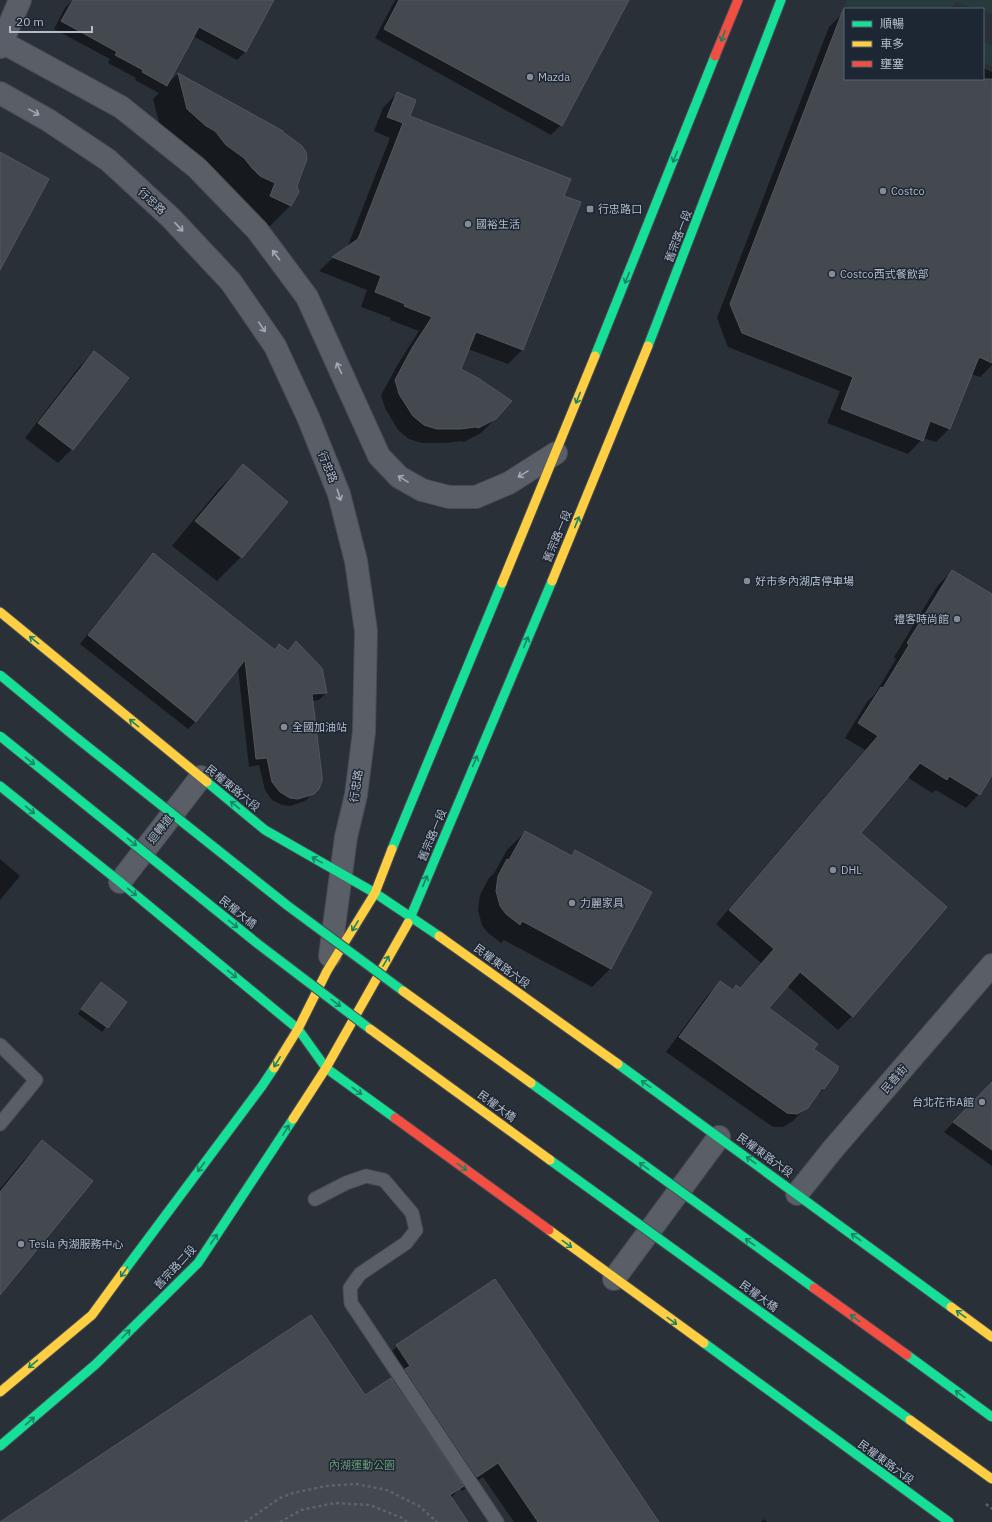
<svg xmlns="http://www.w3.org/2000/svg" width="992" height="1522" viewBox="0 0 992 1522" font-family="'IBM Plex Sans','Noto Sans TC',sans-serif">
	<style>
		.green { fill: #273a3e }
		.shadow { fill: #0007 }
		.building { fill: #444950; stroke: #52575f }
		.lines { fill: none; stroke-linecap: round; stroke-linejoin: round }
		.lane-casing { stroke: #484c53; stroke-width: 15 }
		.street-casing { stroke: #484c53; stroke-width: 24 }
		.fast-casing { stroke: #484c53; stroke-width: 11 }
		.slow-casing { stroke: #484c53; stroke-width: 11 }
		.jam-casing { stroke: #484c53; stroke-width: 11 }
		.path { stroke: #5d636a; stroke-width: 2.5; stroke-dasharray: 3 3; stroke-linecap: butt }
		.lane { stroke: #5a5e66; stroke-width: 13 }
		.street { stroke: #5a5e66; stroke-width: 22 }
		.fast { stroke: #16e098; stroke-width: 9 }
		.slow { stroke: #ffcf43; stroke-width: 9 }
		.jam { stroke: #f24e42; stroke-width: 9 }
		.fast-bridge-casing { stroke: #484c53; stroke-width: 11; stroke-linecap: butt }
		.slow-bridge-casing { stroke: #484c53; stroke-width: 11; stroke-linecap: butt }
		.jam-bridge-casing { stroke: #484c53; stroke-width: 11; stroke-linecap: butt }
		.path-bridge { stroke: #5d636a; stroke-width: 2.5; stroke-dasharray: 3 3; stroke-linecap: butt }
		.fast-bridge { stroke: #16e098; stroke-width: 9 }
		.slow-bridge { stroke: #ffcf43; stroke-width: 9 }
		.jam-bridge { stroke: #f24e42; stroke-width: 9 }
		.oneway { stroke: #1a8366 }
		.oneway2 { stroke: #a2a9b5 }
		.poi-dot { fill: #848b96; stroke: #1d2633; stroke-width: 1.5 }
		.labels { text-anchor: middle; stroke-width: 3; stroke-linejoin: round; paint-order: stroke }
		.poi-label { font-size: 11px; fill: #b4bcc9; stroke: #1d2633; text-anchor: start }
		.street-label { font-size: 11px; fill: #b4bcc9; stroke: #1d2633 }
		.park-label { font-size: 11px; fill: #6b9a76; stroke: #1d2633 }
	</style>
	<rect width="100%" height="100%" fill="#2a3038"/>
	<g class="green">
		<path d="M847 0H992V14L983 11V9H976L955 2 951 9H852L844 6Z"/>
		<path d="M983 42 992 45V66L983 62Z"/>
	</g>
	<g class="shadow">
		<path d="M73 0H273L245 52 237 60 193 36 166 85 178 74 282 132 290 206 265 231 162 134 153 99 159 93 135 80 136 78 108 63 110 59 54 29 65 8Z"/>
		<path d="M395 0H628L561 125 551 135 375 38Z"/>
		<path d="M843 13 845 14V79H983V68L992 72V365L980 377 971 374 950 428 936 442 923 438 908 454 827 423 840 391 728 347 717 318 829 27Z"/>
		<path d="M397 93 409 116 563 196 522 350 508 364 468 349 460 369 495 419 481 433 464 442 462 441 446 443H422L409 439 398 430 385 408 381 395 398 364 419 331 390 320 391 318 361 307 367 290 319 271 333 258 347 248 390 138 374 131 383 108Z"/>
		<path d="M94 352 72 449 58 463 25 438 80 366Z"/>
		<path d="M243 465 287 502 241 557 217 581 172 546 219 489Z"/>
		<path d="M153 554 274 651 279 645 287 652 296 642 326 693 319 700 312 701 318 788 305 801 290 806 282 805 272 800 265 790 259 765 249 767 238 668 195 722 188 729 80 644 145 562Z"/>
		<path d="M952 571 992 595V773L979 794 966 808 936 790 932 793 907 777 860 833 945 907 852 1016 838 1030 787 986 767 1009 812 1049 824 1088 793 1121 783 1127H773L666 1052 707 996 720 982 732 990 736 986 739 988 761 963 716 924 865 750 845 738 867 702 875 694 896 659 894 657 938 585Z"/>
		<path d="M525 832 571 856 576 851 651 892 610 969 592 987 504 940 501 943 487 932 482 925 478 910 480 895 489 878 495 872 507 850Z"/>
		<path d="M0 859 20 876 0 900Z"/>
		<path d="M97 988 126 1002 102 1032 78 1014Z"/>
		<path d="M992 1083V1166L944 1132Z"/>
		<path d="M42 1142 0 1293V1189L24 1160Z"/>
		<path d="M397 1346 657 1522H514L483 1477 462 1491 460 1488 451 1498 467 1522H2L365 1396 393 1382 396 1380 383 1360Z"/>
		<path d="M765 1519 767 1522H761Z"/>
	</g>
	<g class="building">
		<path d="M73 0H274L246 52 199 27 167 86 142 72 143 70 115 55 117 52 61 21Z"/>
		<path d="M399 0H629L562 126 384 29Z"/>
		<path d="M843 10H845V79H992V363L979 357 950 429 930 421 923 441 841 409 853 377 742 333 730 304Z"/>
		<path d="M178 73 283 131V132L302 146 306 152 307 159 297 186 299 192 291 206 270 196 275 183 260 176 252 168 244 158 226 145 215 131 206 126 187 109Z"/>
		<path d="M397 92 416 100 410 116 571 179 564 196 581 202 523 350 476 332 461 369 478 378 512 401 496 419 478 428 476 427 460 429H437L424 425 413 416 399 394 395 380 412 348 432 317 404 306 405 304 375 292 381 276 332 257 358 239 403 123 387 117Z"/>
		<path d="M0 152 49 179 0 270Z"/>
		<path d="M94 351 129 378 73 450 38 423Z"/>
		<path d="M243 464 288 502 242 558 195 521Z"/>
		<path d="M153 553 275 650 279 644 288 651 296 641 322 668 327 693 312 694 322 776V781L319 789 314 794 298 799 290 798 280 792 272 782 267 758 256 759 245 660 196 722 88 635Z"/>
		<path d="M952 570 992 594V775L980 795 949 776 947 780 920 763 861 833 947 907 853 1017 800 972 769 1008 818 1044 814 1049 839 1067 837 1069 838 1070 824 1089 822 1088 808 1108 797 1114 787 1113 679 1037 720 981 733 990 736 985 740 988 774 949 729 910 878 736 858 723 881 687 883 688 909 645 907 643Z"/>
		<path d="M525 831 572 856 575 850 652 892 611 969 522 921 520 925 506 914 500 906 496 891 498 876 507 859 509 860Z"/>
		<path d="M101 982 127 1002 108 1028 81 1009Z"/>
		<path d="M992 1082V1150L953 1122Z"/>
		<path d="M42 1140 93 1181 0 1295V1192Z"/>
		<path d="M495 1279 659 1522H538L498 1463 477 1477 405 1369 410 1366 396 1345Z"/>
		<path d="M311 1315 365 1395 391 1378 464 1486 450 1495 468 1522H0Z"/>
	</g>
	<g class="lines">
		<g class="lane-casing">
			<g id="lane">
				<path d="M0 1045 36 1080 0 1124"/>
				<path d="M315 1199 346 1183 366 1176 384 1180 412 1213 416 1230 406 1243 360 1274 350 1288 351 1303 497 1522"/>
			</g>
		</g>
		<g class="street-casing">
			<g id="street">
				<path d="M0 41 121 107 197 168 257 230 307 297 379 456 399 477 422 490 449 497H476L509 483 556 453"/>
				<path d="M0 47 20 0"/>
				<path d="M0 93 48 120 108 160 171 218 231 282 275 346 308 417 339 494 356 561 366 631 364 732 356 795 346 837 330 956"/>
				<path d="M120 882 201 777"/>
				<path d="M797 1194 833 1149 992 965"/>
				<path d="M614 1279 719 1137"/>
			</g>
		</g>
		<g class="fast-casing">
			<g id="fast">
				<path d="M648 346 781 0"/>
				<path d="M595 356 715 56"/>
				<path d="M207 782 265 830 375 893 439 936"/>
				<path d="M0 786 120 882 298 1029 326 1068 395 1118"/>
				<path d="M392 849 502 583"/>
				<path d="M408 923 552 581"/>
				<path d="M618 1064 951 1307"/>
				<path d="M124 1271 262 1086 274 1068"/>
				<path d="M704 1343 949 1522"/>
				<path d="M0 1446 96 1364 198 1263 293 1119"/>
			</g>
		</g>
		<g class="slow-casing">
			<g id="slow">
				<path d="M552 581 648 346"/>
				<path d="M502 583 595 356"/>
				<path d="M0 612 207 782"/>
				<path d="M439 936 618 1064"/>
				<path d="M274 1068 298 1029 327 971 375 893 392 849"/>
				<path d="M293 1119 326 1068 408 923"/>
				<path d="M549 1230 704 1343"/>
				<path d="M951 1307 992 1337"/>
				<path d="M0 1392 92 1315 124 1271"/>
			</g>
		</g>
		<g class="jam-casing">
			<g id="jam">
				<path d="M715 56 738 0"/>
				<path d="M395 1118 549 1230"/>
			</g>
		</g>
		<g class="path">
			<path d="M245 1522 280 1498 293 1493 326 1486 356 1484 387 1490 419 1506 437 1522"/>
			<path d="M280 1522 301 1510 335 1503 370 1505 402 1518 407 1522"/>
		</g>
		<use href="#lane" class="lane"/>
		<use href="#street" class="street"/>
		<use href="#fast" class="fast"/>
		<use href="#slow" class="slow"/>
		<use href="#jam" class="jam"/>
		<g class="fast-bridge-casing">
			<g id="fast-bridge">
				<path d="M0 675 73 735 288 906 403 991"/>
				<path d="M0 736 258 944 370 1029"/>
				<path d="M531 1083 814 1288"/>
				<path d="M550 1160 910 1420"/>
				<path d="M907 1355 992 1417"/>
			</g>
		</g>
		<g class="slow-bridge-casing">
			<g id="slow-bridge">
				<path d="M403 991 531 1083"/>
				<path d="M370 1029 550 1160"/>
				<path d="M910 1420 992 1479"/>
			</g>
		</g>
		<g class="jam-bridge-casing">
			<path id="jam-bridge" d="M814 1288 907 1355"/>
		</g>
		<path class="path-bridge" d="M986 1504 992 1509"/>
		<use href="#fast-bridge" class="fast-bridge"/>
		<use href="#slow-bridge" class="slow-bridge"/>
		<use href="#jam-bridge" class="jam-bridge"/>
	</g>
	<defs><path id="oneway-shaft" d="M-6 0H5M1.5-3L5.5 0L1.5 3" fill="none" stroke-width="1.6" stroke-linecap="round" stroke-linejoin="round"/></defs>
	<g class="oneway">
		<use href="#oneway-shaft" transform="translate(723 36) rotate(112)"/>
		<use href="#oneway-shaft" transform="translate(675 157) rotate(112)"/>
		<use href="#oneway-shaft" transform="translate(627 278) rotate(112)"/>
		<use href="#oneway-shaft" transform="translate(578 398) rotate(112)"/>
		<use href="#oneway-shaft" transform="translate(577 522) rotate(-68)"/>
		<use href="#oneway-shaft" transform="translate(34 640) rotate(-141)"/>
		<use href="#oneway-shaft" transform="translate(526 642) rotate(-67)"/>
		<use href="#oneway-shaft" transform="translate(134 723) rotate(-141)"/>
		<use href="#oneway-shaft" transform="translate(30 761) rotate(39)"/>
		<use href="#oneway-shaft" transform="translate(475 761) rotate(-67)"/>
		<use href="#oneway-shaft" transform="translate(235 805) rotate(-141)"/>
		<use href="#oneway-shaft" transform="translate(30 810) rotate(39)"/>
		<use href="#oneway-shaft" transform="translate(132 842) rotate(39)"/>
		<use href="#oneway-shaft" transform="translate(317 860) rotate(-151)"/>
		<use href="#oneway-shaft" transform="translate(425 881) rotate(-68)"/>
		<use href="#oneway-shaft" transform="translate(132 892) rotate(39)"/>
		<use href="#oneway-shaft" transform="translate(233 924) rotate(39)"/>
		<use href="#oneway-shaft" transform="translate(355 926) rotate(122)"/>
		<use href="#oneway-shaft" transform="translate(386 961) rotate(-60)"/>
		<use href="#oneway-shaft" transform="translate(232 974) rotate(39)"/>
		<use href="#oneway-shaft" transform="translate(336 1003) rotate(37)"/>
		<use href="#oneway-shaft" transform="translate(277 1062) rotate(122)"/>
		<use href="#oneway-shaft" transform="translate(646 1084) rotate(-144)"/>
		<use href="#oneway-shaft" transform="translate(357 1091) rotate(36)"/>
		<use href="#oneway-shaft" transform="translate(286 1130) rotate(-58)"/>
		<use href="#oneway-shaft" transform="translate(751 1160) rotate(-144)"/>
		<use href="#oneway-shaft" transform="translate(644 1166) rotate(-144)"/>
		<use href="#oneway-shaft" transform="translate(201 1167) rotate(127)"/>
		<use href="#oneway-shaft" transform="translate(462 1167) rotate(36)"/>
		<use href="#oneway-shaft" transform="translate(856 1237) rotate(-144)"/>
		<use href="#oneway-shaft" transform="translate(214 1239) rotate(-56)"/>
		<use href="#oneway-shaft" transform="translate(750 1242) rotate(-144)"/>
		<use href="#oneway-shaft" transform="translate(567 1244) rotate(36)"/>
		<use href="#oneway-shaft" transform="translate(124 1272) rotate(126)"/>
		<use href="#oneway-shaft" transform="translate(961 1314) rotate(-144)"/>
		<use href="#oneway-shaft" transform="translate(855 1318) rotate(-144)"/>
		<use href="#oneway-shaft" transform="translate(672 1321) rotate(36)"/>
		<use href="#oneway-shaft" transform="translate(126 1334) rotate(-45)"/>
		<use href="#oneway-shaft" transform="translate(33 1364) rotate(140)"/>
		<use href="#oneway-shaft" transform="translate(960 1394) rotate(-144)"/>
		<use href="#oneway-shaft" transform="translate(30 1421) rotate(-41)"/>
	</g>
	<g class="oneway2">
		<use href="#oneway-shaft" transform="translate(34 112) rotate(29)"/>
		<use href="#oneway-shaft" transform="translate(179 227) rotate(47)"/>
		<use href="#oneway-shaft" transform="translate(276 255) rotate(-127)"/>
		<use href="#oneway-shaft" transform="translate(262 327) rotate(56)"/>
		<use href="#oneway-shaft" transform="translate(339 368) rotate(-115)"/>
		<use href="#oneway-shaft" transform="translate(523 474) rotate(148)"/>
		<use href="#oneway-shaft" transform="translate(403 479) rotate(-148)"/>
		<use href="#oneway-shaft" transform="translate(339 495) rotate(73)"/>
	</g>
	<g class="poi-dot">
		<circle cx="530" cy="77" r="4"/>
		<circle cx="883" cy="191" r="4"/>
		<rect x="586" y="205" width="8" height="8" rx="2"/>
		<circle cx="468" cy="224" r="4"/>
		<circle cx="832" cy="274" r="4"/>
		<circle cx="747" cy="581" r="4"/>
		<circle cx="957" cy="619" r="4"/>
		<circle cx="284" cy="727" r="4"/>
		<circle cx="833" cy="870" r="4"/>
		<circle cx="572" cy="903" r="4"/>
		<circle cx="982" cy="1102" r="4"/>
		<circle cx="21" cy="1244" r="4"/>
	</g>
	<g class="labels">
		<g class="poi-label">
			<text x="538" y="81">Mazda</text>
			<text x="891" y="195">Costco</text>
			<text x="598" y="213">行忠路口</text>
			<text x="476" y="228">國裕生活</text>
			<text x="840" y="278">Costco西式餐飲部</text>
			<text x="755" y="585">好市多內湖店停車場</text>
			<text x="949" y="623" text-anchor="end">禮客時尚館</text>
			<text x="292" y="731">全國加油站</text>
			<text x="841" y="874">DHL</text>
			<text x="580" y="907">力麗家具</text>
			<text x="974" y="1106" text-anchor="end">台北花市A館</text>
			<text x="29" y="1248">Tesla 內湖服務中心</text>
		</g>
		<g class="street-label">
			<text transform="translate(152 201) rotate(43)" y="4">行忠路</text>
			<text transform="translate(678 236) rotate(-69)" y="4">舊宗路一段</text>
			<text transform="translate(328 467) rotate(68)" y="4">行忠路</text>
			<text transform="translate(557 536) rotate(-67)" y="4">舊宗路一段</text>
			<text transform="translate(356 786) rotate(-81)" y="4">行忠路</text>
			<text transform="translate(233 788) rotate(39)" y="4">民權東路六段</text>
			<text transform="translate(160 829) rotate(-52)" y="4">迴轉道</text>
			<text transform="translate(432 835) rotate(-67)" y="4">舊宗路一段</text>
			<text transform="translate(238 912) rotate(39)" y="4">民權大橋</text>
			<text transform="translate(502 966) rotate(36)" y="4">民權東路六段</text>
			<text transform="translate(894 1079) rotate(-49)" y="4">民善街</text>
			<text transform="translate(497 1106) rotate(36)" y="4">民權大橋</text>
			<text transform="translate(765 1155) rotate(36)" y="4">民權東路六段</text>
			<text transform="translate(175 1267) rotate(-47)" y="4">舊宗路二段</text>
			<text transform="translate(759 1296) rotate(36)" y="4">民權大橋</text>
			<text transform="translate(886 1462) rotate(36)" y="4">民權東路六段</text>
		</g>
		<g class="park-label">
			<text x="362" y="1469">內湖運動公園</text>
		</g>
	</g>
	<rect x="844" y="8" width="140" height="72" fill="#1d2633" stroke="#59626f"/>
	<rect x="852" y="21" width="20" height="6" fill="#16e098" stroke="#59626f"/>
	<text x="880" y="28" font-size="12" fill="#b4bcc9">順暢</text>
	<rect x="852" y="41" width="20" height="6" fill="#ffcf43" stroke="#59626f"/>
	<text x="880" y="48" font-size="12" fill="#b4bcc9">車多</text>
	<rect x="852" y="61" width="20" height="6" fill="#f24e42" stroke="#59626f"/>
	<text x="880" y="68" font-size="12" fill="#b4bcc9">壅塞</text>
	<path d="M10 26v6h82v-6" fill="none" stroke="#b4bcc9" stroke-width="2"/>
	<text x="16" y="26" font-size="12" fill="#b4bcc9" stroke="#1d2633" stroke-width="3" paint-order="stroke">20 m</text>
</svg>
